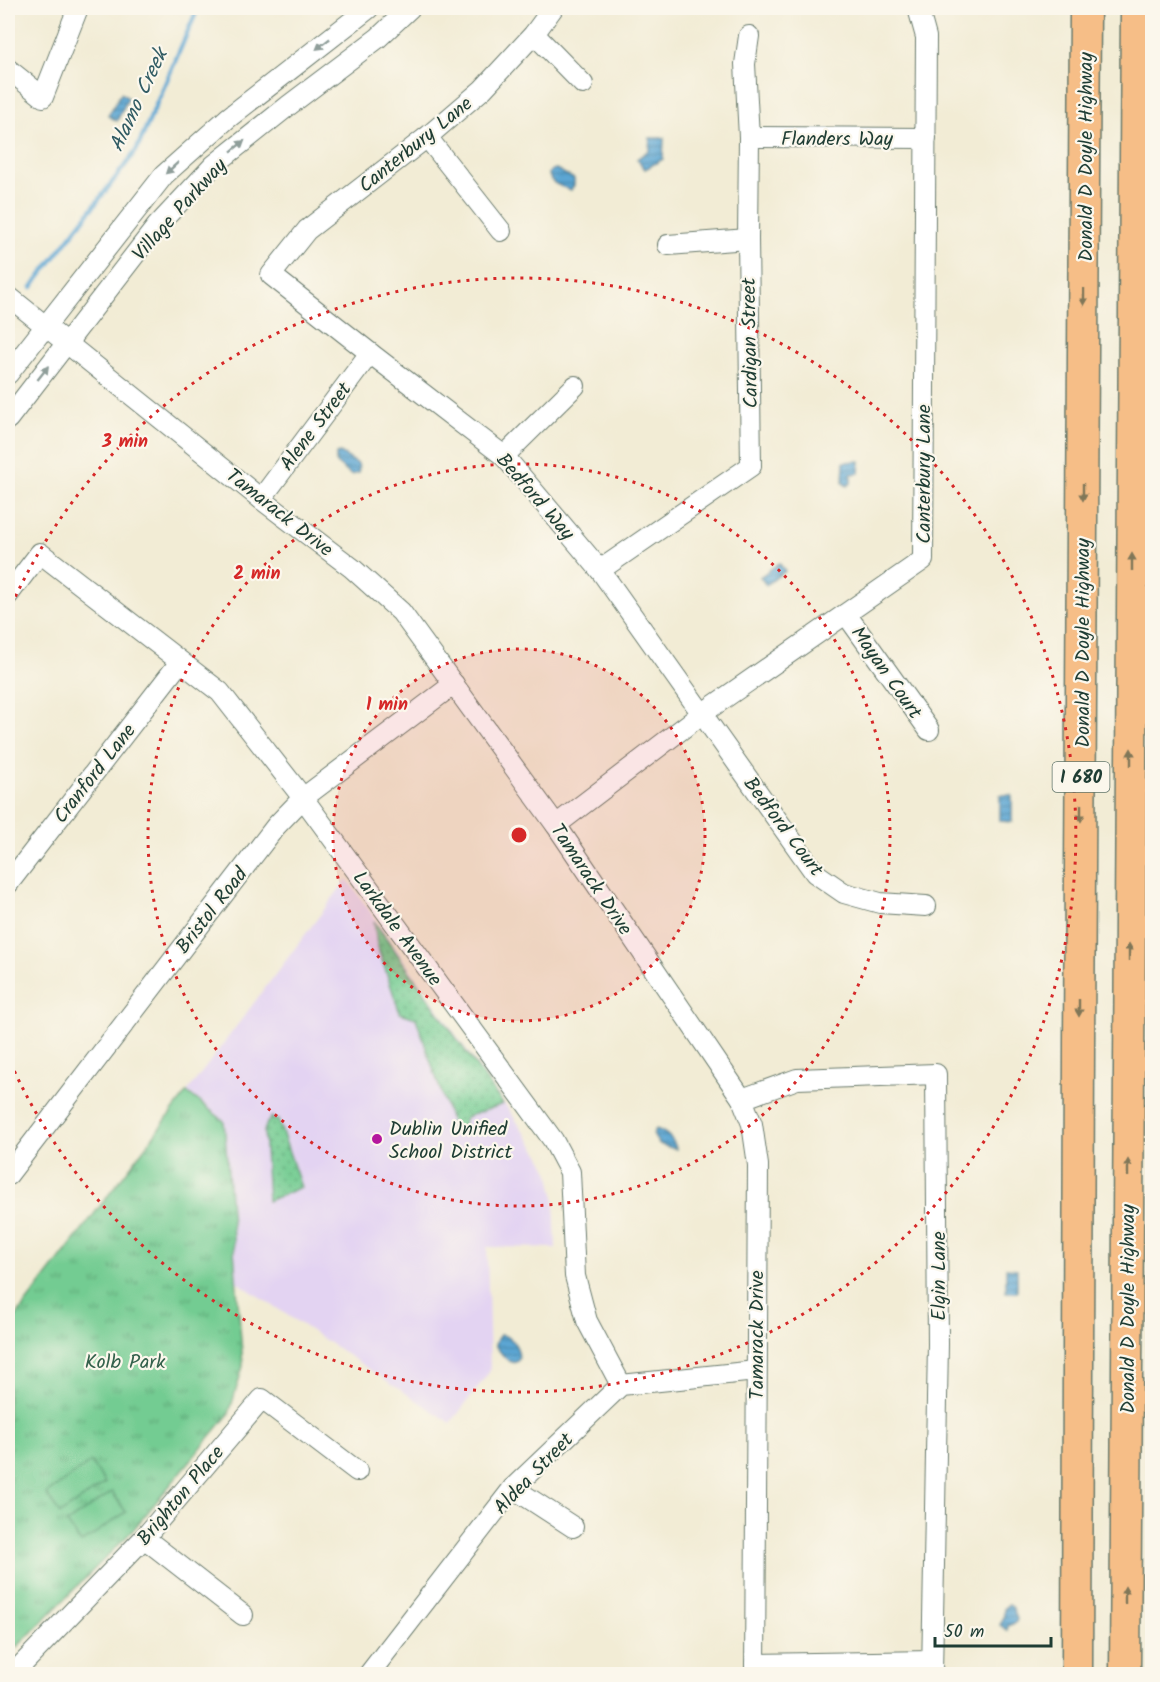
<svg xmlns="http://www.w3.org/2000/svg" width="1160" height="1682" viewBox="0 0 1160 1682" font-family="Kalam,sans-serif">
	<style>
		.built { fill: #e3d3f2 }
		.grass { fill: url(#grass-dots); stroke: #498463; stroke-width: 1.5 }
		.park { fill: url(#park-tufts); stroke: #498463; stroke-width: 1.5 }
		.pitch { fill: #73cc92; stroke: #498463; stroke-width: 1.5 }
		.water { fill: url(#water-rules); stroke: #3d7284; stroke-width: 1.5 }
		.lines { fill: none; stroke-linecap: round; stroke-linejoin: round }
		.stream { stroke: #5ba6d3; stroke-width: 4.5 }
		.minor-casing { stroke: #697a6c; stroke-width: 22 }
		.highway-casing { stroke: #697a6c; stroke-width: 33 }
		.minor { stroke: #fff; stroke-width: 20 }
		.highway { stroke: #f6be87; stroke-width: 30 }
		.oneway { fill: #8f9e9a }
		.oneway2 { fill: #807759 }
		.ring { fill: none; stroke: #d62828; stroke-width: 3; stroke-dasharray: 3 6 }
		.poi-dot { fill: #b5179e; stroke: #fbf7ec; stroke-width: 2 }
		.labels { text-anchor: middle; stroke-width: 4.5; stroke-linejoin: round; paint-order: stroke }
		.shield { fill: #fbf7ec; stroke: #61756b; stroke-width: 1.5 }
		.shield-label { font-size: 18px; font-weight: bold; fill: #1f3d34 }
		.street-label { font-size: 20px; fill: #1f3d34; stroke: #fbf7ec }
		.poi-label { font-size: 20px; fill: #1f3d34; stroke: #fbf7ec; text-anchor: start }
		.park-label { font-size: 20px; fill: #34614c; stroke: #fbf7ec }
		.water-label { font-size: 21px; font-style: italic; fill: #315c64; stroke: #fbf7ec }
		.centre { fill: #d62828; stroke: #fbf7ec; stroke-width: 3 }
		.ring-label { font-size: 18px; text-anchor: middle; font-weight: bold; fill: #d62828; stroke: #fbf7ec; stroke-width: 4.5; stroke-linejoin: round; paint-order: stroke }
	</style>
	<defs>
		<pattern id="grass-dots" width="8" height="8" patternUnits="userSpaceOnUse" patternTransform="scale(1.5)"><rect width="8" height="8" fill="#73cc92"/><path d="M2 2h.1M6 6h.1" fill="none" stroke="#5ea778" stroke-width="1.8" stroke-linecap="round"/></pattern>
		<pattern id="park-tufts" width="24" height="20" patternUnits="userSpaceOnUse" patternTransform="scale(1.5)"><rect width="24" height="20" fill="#73cc92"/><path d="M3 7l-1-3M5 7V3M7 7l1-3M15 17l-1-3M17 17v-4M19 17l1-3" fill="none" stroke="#5ea778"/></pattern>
		<pattern id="water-rules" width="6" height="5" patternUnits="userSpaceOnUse" patternTransform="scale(1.5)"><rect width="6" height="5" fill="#5ba6d3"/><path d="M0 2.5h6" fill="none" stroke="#4b88ac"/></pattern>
	</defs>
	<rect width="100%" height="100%" fill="#fbf7ec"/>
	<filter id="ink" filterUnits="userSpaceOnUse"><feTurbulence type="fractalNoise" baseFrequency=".0167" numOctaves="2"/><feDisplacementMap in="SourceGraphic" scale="12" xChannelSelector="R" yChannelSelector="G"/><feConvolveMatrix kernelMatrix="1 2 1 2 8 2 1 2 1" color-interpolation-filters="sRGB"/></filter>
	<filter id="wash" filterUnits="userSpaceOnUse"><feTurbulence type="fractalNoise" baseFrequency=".008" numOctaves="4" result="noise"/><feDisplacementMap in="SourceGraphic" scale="24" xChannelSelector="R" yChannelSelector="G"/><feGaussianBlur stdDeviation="1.35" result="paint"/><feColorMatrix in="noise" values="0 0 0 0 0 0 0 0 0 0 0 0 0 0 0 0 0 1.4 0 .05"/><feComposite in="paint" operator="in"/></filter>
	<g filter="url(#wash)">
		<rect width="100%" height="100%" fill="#f2ecd5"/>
		<path class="built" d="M347 879 541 1156 549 1171 554 1194 556 1248 487 1247 490 1371 451 1423 237 1282 224 1121 187 1092Z"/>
		<g class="grass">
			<path d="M374 921 503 1104 466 1117 462 1128 448 1126 451 1121 416 1018 400 1013 377 945Z"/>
			<path d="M272 1117 273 1120H278L301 1187 268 1201 264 1131 267 1123Z"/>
		</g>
		<path class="park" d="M187 1092 224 1121 243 1366 229 1414 133 1530 17 1647 8 1633V1327Z"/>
		<g class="pitch">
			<path d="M91 1462 105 1483 60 1514 46 1494Z"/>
			<path d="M112 1492 126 1512 81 1543 67 1523Z"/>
		</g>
		<g class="water">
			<path d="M121 93 128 98 117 121 108 116Z"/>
			<path d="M650 138H664L663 159 645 169 637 159 649 150Z"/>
			<path d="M556 169 574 179V185L571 190C561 186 549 184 549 173L552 170Z"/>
			<path d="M340 453 358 464 359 469 358 473 351 475 336 463V454Z"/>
			<path d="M860 461 859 473 851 474V483L847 486 843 483 844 462Z"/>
			<path d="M779 563 785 571 766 585 760 577Z"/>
			<path d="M1000 795H1012V822L1000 821Z"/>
			<path d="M656 1129C665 1132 675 1140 676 1149 664 1145 659 1148 653 1134Z"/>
			<path d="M1006 1268 1017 1269V1292H1006Z"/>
			<path d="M500 1335C519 1335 526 1370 509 1361 504 1358 499 1350 495 1345L497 1339Z"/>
			<path d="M1009 1604 1012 1606 1017 1619 1016 1622 1008 1626 1007 1630 1000 1625 1004 1617V1608Z"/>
		</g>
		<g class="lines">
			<path class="stream" d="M32 287 136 151 198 8"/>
		</g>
	</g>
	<g filter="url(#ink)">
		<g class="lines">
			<g class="minor-casing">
				<g id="minor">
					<path d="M553 8 534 34 483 89 427 137 307 230 271 275 370 353 504 456 600 570 815 873 844 893 880 903 926 906"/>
					<path d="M534 34 583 84"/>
					<path d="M8 69 43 97 78 8"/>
					<path d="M427 137 501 231"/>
					<path d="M749 137 926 138"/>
					<path d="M668 245 748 239"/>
					<path d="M8 296 261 499 352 568 401 612 556 825 742 1099 752 1124 758 1165 755 1674"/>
					<path d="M8 374 164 175 228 118 369 8"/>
					<path d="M8 419 157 226 214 165 288 106 378 38 410 8"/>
					<path d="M504 456 575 386"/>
					<path d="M261 499 370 353"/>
					<path d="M600 570 751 466 748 239 749 137 745 64 749 36"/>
					<path d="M8 595 40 553 220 692 303 798 553 1140 570 1172 575 1276 587 1321 621 1385"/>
					<path d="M846 614 929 730"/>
					<path d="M556 825 703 713 923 560 926 37 918 8"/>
					<path d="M8 884 180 662"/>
					<path d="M742 1099 797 1079 936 1074 938 1344 932 1674"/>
					<path d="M8 1175 276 826 303 798 454 684"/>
					<path d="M513 1488 573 1527"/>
					<path d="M144 1538 243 1615"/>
					<path d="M755 1664 932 1661"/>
					<path d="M13 1674 144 1538 262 1399 357 1471"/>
					<path d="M369 1674 513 1488 621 1385 756 1371"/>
				</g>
			</g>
			<g class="highway-casing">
				<g id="highway">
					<path d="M1077 1674 1079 1044 1085 8"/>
					<path d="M1125 1674 1136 8"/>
				</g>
			</g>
			<use href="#minor" class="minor"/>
			<use href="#highway" class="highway"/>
		</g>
		<defs><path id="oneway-solid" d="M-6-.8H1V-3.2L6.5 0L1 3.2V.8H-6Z" transform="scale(1.5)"/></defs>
		<g class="oneway">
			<use href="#oneway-solid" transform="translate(323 44) rotate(142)"/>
			<use href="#oneway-solid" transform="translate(238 146) rotate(-39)"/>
			<use href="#oneway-solid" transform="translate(172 168) rotate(138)"/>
			<use href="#oneway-solid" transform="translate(43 373) rotate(-52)"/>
		</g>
		<g class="oneway2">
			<use href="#oneway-solid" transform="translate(1084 297) rotate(90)"/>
			<use href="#oneway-solid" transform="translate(1083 492) rotate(90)"/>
			<use href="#oneway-solid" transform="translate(1132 562) rotate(-90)"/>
			<use href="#oneway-solid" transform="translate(1131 757) rotate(-90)"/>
			<use href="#oneway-solid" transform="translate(1081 813) rotate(90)"/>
			<use href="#oneway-solid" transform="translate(1129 952) rotate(-90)"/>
			<use href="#oneway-solid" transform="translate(1079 1008) rotate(90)"/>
			<use href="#oneway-solid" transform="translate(1128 1168) rotate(-90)"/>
			<use href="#oneway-solid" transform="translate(1125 1595) rotate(-90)"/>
		</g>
	</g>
	<circle cx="519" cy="835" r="186" fill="#d62828" fill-opacity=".12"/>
	<g class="ring">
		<circle cx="519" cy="835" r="186"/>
		<circle cx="519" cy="835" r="371"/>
		<path d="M8 613A557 557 0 1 1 8 1057"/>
	</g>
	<circle class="poi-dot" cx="377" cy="1139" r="6"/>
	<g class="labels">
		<rect class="shield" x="1052.5" y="762" width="57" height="30" rx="4.5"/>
		<g class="shield-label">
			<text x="1081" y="783">I 680</text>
		</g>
		<g class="street-label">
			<text x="837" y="145">Flanders Way</text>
			<text transform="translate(415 144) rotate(-39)" y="7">Canterbury Lane</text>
			<text transform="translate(1085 157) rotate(-90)" y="7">Donald D Doyle Highway</text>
			<text transform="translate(179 209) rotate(-48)" y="7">Village Parkway</text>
			<text transform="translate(749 343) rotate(-91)" y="7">Cardigan Street</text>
			<text transform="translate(315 426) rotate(-53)" y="7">Alene Street</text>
			<text transform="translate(923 474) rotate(-90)" y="7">Canterbury Lane</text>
			<text transform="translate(536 496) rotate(49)" y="7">Bedford Way</text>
			<text transform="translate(280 512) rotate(38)" y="7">Tamarack Drive</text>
			<text transform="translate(1082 643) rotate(-90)" y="7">Donald D Doyle Highway</text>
			<text transform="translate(887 672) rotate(55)" y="7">Mayan Court</text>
			<text transform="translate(94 773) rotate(-52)" y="7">Cranford Lane</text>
			<text transform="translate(784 826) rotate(53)" y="7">Bedford Court</text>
			<text transform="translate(592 879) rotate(56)" y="7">Tamarack Drive</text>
			<text transform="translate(211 910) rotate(-52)" y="7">Bristol Road</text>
			<text transform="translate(398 928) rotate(54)" y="7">Larkdale Avenue</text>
			<text transform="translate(938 1276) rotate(-90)" y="7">Elgin Lane</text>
			<text transform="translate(1127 1309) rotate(-90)" y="7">Donald D Doyle Highway</text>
			<text transform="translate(756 1335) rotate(-90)" y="7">Tamarack Drive</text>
			<text transform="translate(533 1473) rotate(-46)" y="7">Aldea Street</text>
			<text transform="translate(180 1495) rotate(-50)" y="7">Brighton Place</text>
		</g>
		<g class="poi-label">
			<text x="389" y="1135">Dublin Unified<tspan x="389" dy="23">School District</tspan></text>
		</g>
		<g class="park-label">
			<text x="125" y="1368">Kolb Park</text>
		</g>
		<g class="water-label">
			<text transform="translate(138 100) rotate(-65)" y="7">Alamo Creek</text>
		</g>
	</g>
	<circle cx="519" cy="835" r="9" class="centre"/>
	<g class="ring-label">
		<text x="125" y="447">3 min</text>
		<text x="257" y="579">2 min</text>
		<text x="387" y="710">1 min</text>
	</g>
	<rect width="1160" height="1682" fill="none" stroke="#fbf7ec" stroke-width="30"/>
	<path d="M935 1637v9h116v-9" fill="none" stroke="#1f3d34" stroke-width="3"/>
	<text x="944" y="1637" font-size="18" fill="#1f3d34" stroke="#fbf7ec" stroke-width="4.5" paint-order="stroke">50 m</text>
</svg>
